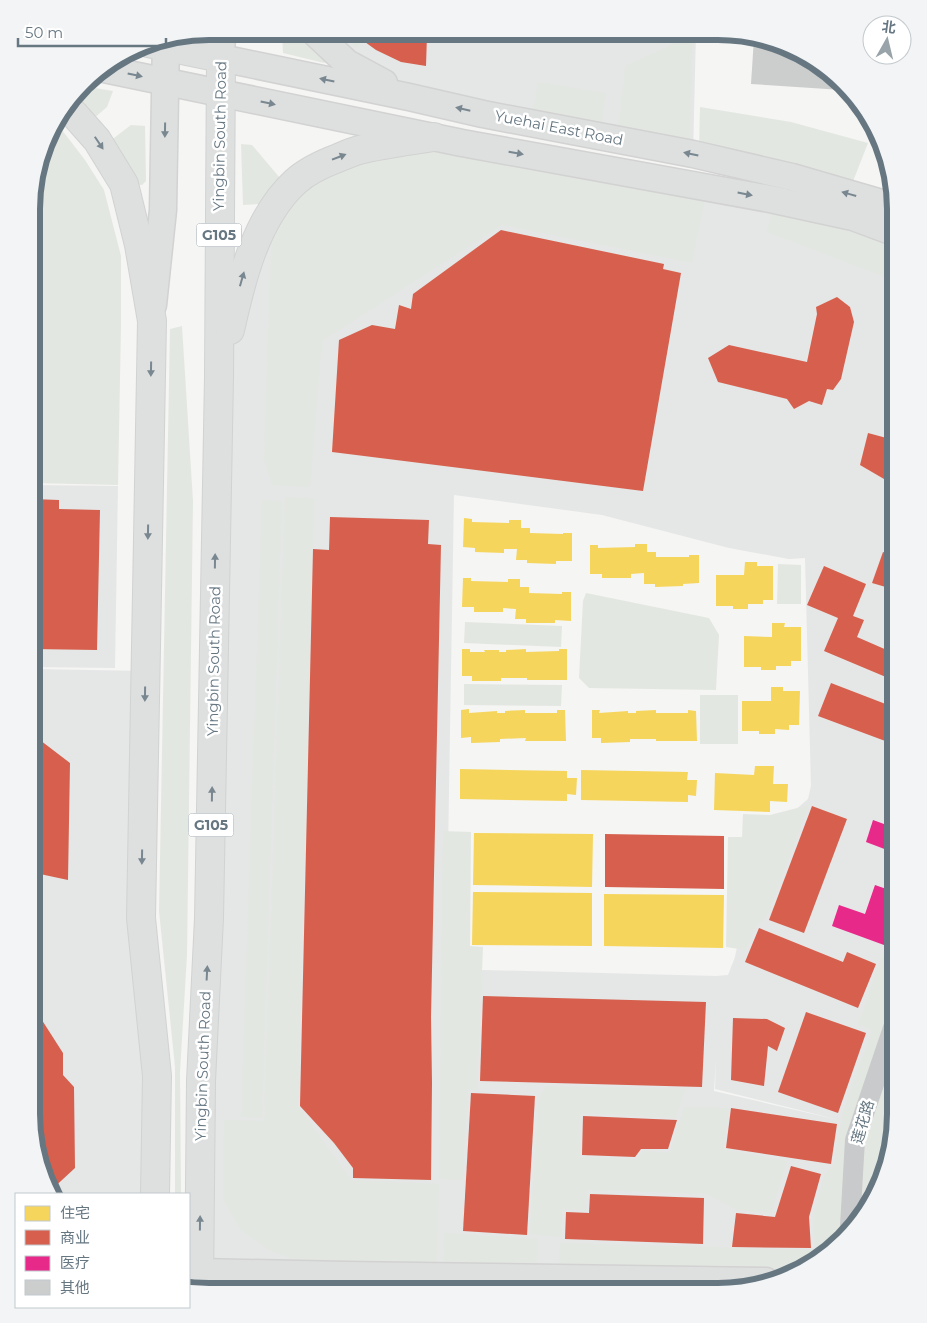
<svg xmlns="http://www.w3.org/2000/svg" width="927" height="1323" viewBox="0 0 927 1323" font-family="Montserrat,'Noto Sans SC',sans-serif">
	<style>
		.built { fill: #e5e6e6; fill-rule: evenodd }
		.green { fill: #e3e7e1 }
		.homes { fill: #f6d55c }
		.shops { fill: #d6604d }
		.health { fill: #e7298a }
		.building { fill: #cccdcd }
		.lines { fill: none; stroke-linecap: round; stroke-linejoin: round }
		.major-casing { stroke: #d2d2d2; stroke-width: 29 }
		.highway-casing { stroke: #d1d2d2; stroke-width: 30 }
		.minor { stroke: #c9cacb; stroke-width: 20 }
		.major { stroke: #dedfdf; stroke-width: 26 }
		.highway { stroke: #dedfdf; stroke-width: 28 }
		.oneway { fill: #788790 }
		.labels { text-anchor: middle; stroke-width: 5; stroke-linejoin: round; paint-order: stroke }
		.shield { fill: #fff; stroke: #94a0a8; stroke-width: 1 }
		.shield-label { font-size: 14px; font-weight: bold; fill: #667782 }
		.street-label { font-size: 15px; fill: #667782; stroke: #fff }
		.rim { fill: none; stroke: #667782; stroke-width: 6 }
	</style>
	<rect width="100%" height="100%" fill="#f5f5f3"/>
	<g class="built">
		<path d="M330 32 696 33 693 154 441 105 372 66Z"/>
		<path d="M434 138 896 233 895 1021 850 1226 796 1273 768 1280 200 1271 219 377 262 229ZM454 495 602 515 729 548 789 559 805 558 811 786 808 799 779 824 746 900 735 957 728 975 716 976 446 969ZM716 1061 715 1089 839 1120 714 1091Z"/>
		<path d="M32 485 118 486 115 668 32 667Z"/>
		<path d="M32 669 145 671 154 1194H51L49 1192 31 1114Z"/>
	</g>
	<g class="green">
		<path d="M284 31 306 32 334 56 324 63 283 53 282 33Z"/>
		<path d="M340 32H367L356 48Z"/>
		<path d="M693 35 689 149 618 134 625 66Z"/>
		<path d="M538 82 606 93 601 128 532 117Z"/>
		<path d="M83 86 113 91 107 107 93 119 73 98Z"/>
		<path d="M700 107 791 122 868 143 850 189 699 150Z"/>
		<path d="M55 121 85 160 104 190 121 256V325L118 485 32 483 33 186Z"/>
		<path d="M131 125 145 126 146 181 142 185 134 184 110 141Z"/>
		<path d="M434 140 706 193 692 263 502 225 322 341 310 487 272 485 264 459 272 221 312 172Z"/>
		<path d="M241 144 252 145 280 178 259 204 243 205Z"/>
		<path d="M773 205 896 237V281L767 232Z"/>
		<path d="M896 321V351L888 350Z"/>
		<path d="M182 326 193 501 187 955 180 1072 181 1194H175V1067L159 911 170 329Z"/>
		<path d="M285 497 314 498 298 1106 351 1180 439 1184 436 1270 311 1266 267 1249 240 1229 223 1199 224 1120 264 1121Z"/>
		<path d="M262 500 282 501 262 1118 241 1117Z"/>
		<path d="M778 564 801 565V604H777Z"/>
		<path d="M586 593 709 618 719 635 716 690 589 688 579 678 583 601Z"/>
		<path d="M465 622 562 626 561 647 464 643Z"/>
		<path d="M464 684 562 685 561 706 464 705Z"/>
		<rect x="700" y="695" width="38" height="49"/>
		<path d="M809 805 766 918 756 925 746 950 726 947 728 837H742L743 814 770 815Z"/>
		<path d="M443 831 471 832 470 946 483 947 477 1090H468L463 1180 439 1179Z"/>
		<path d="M895 920V1114L891 1137 866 1213 796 1273 780 1277 558 1275 560 1243 815 1250 813 1217 824 1175 834 1164 843 1113 872 1030 858 1025Z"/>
		<path d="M546 1086 685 1089 676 1118 581 1113 579 1157 637 1159 643 1151 670 1153 684 1107 729 1108 723 1149 787 1161 771 1213 737 1210 707 1194 587 1190 586 1210 563 1209 561 1237 530 1234 539 1098Z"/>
		<path d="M444 1233 538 1239 536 1271 443 1269Z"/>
		<path d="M215 1281 250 1290H209Z"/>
	</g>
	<g class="homes">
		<path d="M464 518 472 519V522L509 523V520H521V528H530V533L563 534V533H572V561H556V564L527 563V560H516L517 549H504V553L475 552V548L463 547Z"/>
		<path d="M635 544H647V552H656V557H689V555H699V583L683 584V586L655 587V584H644V573L631 574V578H602V574H590V545H598V548L635 547Z"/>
		<path d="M745 562H757V566H773V600H763V604H748V609H733V606H716V575H744Z"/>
		<path d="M463 578H471V581L508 582V579H520V587H529V593L562 594V592H571V621L555 620V623H526V619H515L516 609 503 608V612H474V607H462Z"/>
		<path d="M772 623H785L784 627H801V661H791V666H776V670H761V667H744V636L772 637Z"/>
		<path d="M462 649H470V652H485L484 650H499V652H506V650L526 649V652L559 651V649H567V680H527V678H501V681H472V676H462Z"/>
		<path d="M771 687H783V691H800L799 725H789V730L775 729V734H759V731H742V701H771Z"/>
		<path d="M469 709V713L497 711V713H505V711L525 710V713H557V710H565L566 741H525L526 738 500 739V742L471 743V737L461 738V710Z"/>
		<path d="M592 710H600L599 713 628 711V713H636V711L656 710V713H688V710L696 711 697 741H656V739H630V742L601 743V738H592Z"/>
		<path d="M755 766H774L773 784H788L787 802 770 801V812L714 810 715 773 754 775Z"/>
		<path d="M460 769 567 771V778H577L576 795 567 794V801L460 799Z"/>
		<path d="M581 770 688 772 687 780H697L696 796 688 795V802L581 800Z"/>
		<path d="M474 833 593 834 592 887 473 885Z"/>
		<path d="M473 892 592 893V946L472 945Z"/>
		<path d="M604 894 724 895 723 948 604 946Z"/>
	</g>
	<g class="shops">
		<path d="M373 32H407L411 34 427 35 426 66 401 62 376 50 365 42Z"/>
		<path d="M501 230 664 264 663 269 681 273 643 491 332 452 339 340 372 325 395 329 399 305 411 309 413 294Z"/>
		<path d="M837 297 850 307 854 322 841 379 833 390 827 389 822 405 809 401 794 409 787 399 718 382 708 358 729 345 807 362 817 314 816 307Z"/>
		<path d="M868 433 894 440 896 437V489L884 479 860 465Z"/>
		<path d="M895 490H896V521L887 519Z"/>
		<path d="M32 499 59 500V509L100 510 97 650 32 649Z"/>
		<path d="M330 517 429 520 428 544 441 545 431 1017 432 1083 431 1180 353 1178V1168L334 1143 300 1106 313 549 329 550Z"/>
		<path d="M883 552 896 557V590L872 583Z"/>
		<path d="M824 566 866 584 853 616 864 620 857 637 896 654V673L893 680 824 651 838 618 807 605Z"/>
		<path d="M831 683 896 708V745L818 716Z"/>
		<path d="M32 734 70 763 68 880 40 874 32 881Z"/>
		<path d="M812 806 847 819 804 933 769 920Z"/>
		<path d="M605 834 724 836V889L605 887Z"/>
		<path d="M759 928 843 962 847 952 876 964 858 1008 745 962Z"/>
		<path d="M483 996 706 1002 702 1087 480 1081Z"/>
		<path d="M31 1003 63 1053V1075L74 1087 75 1168 49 1192 31 1114Z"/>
		<path d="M806 1012 866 1033 838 1113 778 1092Z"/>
		<path d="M733 1018 767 1019 785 1028 777 1051 768 1046 764 1086 731 1080Z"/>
		<path d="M471 1093 535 1096 527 1235 463 1231Z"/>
		<path d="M731 1108 837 1124 831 1164 726 1148Z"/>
		<path d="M583 1116 677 1120 668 1149H641L635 1157 582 1155Z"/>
		<path d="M791 1166 821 1174 809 1217 811 1248 732 1247 736 1213 775 1217Z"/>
		<path d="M590 1194 704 1198 703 1244 565 1239 566 1212 589 1213Z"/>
	</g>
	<g class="health">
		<path d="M873 820 895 828V853L866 842Z"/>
		<path d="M875 885 895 892V913L884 945 832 926 839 905 865 914Z"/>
	</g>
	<path class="building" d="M754 38 826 68 843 88 842 90 751 84Z"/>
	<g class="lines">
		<g class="major-casing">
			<g id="major">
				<path d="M222 31 221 58 409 97 483 114 693 154 792 177 895 207"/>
				<path d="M314 32 347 63 384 83"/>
				<path d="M104 69 462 143 770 199 853 217 896 233"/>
				<path d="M153 305 163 210 166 38"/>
				<path d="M199 1272 346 1275 766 1281"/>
			</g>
		</g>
		<g class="highway-casing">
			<g id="highway">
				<path d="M148 43 221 58 219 377 209 918 201 1081 199 1290"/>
				<path d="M66 107 74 114 97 140 124 184 139 245 152 321 141 918 157 1076 155 1194"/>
				<path d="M230 330C241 280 256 218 295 182 307 171 322 164 338 158 345 155 352 152 359 150 383 144 409 141 434 137"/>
			</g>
		</g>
		<path class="minor" d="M850 1226 855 1140 895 1022"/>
		<use href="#major" class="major"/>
		<use href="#highway" class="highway"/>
	</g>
	<defs><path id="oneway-solid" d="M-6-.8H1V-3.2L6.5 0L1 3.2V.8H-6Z" transform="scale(1.25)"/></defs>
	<g class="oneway">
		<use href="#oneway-solid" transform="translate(135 75) rotate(12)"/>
		<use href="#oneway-solid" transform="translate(327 80) rotate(-168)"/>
		<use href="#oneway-solid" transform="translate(268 103) rotate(12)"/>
		<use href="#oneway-solid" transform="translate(463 109) rotate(-167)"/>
		<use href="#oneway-solid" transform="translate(165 130) rotate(91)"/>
		<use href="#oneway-solid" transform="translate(99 143) rotate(56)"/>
		<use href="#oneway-solid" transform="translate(516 153) rotate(10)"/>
		<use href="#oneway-solid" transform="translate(691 154) rotate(-168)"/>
		<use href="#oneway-solid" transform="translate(339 157) rotate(-21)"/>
		<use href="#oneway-solid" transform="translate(745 194) rotate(11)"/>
		<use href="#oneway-solid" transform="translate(849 194) rotate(-164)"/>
		<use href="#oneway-solid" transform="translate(242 279) rotate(-74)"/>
		<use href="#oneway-solid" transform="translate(151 369) rotate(91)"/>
		<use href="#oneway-solid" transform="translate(148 532) rotate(91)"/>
		<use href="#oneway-solid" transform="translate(215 561) rotate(-89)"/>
		<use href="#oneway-solid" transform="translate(145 694) rotate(91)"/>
		<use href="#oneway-solid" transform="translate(212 794) rotate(-89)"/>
		<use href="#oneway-solid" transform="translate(142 857) rotate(91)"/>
		<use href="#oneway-solid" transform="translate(207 973) rotate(-87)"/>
		<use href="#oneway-solid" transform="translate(200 1223) rotate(-89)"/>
	</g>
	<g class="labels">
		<g class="shield">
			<rect x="196.5" y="223.5" width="45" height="23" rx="4"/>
			<rect x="188.5" y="813.5" width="45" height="23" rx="4"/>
		</g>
		<g class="shield-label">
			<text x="219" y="240">G105</text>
			<text x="211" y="830">G105</text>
		</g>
		<g class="street-label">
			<text transform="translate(559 128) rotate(11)" y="5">Yuehai East Road</text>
			<text transform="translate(220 136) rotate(-89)" y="5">Yingbin South Road</text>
			<text transform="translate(214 661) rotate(-89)" y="5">Yingbin South Road</text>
			<text transform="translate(203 1066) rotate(-88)" y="5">Yingbin South Road</text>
			<text transform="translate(863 1122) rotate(-74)" y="5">莲花路</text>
		</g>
	</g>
	<path d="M0 0H927V1323H0ZM209 40H718A169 169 0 0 1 887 209V1114A169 169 0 0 1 718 1283H209A169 169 0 0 1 40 1114V209A169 169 0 0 1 209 40Z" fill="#f3f4f5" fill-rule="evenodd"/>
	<path class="rim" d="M209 40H718A169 169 0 0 1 887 209V1114A169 169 0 0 1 718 1283H209A169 169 0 0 1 40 1114V209A169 169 0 0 1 209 40Z"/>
	<rect x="15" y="1193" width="175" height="115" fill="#ffffff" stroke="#c2c9cd"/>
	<rect x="25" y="1206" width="25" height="15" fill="#f6d55c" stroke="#c2c9cd"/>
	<text x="60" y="1218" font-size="15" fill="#667782">住宅</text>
	<rect x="25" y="1230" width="25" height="15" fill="#d6604d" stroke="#c2c9cd"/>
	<text x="60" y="1243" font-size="15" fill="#667782">商业</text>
	<rect x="25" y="1256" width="25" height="15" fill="#e7298a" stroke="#c2c9cd"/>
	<text x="60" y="1268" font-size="15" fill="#667782">医疗</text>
	<rect x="25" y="1280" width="25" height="15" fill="#cccdcd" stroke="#c2c9cd"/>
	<text x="60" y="1293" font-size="15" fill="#667782">其他</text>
	<g transform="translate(887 40) rotate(8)"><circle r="24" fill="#ffffff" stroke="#c2c9cd"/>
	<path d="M0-4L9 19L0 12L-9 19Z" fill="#98a3aa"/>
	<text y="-8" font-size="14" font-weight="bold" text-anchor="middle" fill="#667782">北</text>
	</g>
	<path d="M18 38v8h148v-8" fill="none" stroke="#667782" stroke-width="2.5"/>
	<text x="25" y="38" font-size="15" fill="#667782" stroke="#ffffff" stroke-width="4" paint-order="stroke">50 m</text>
</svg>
